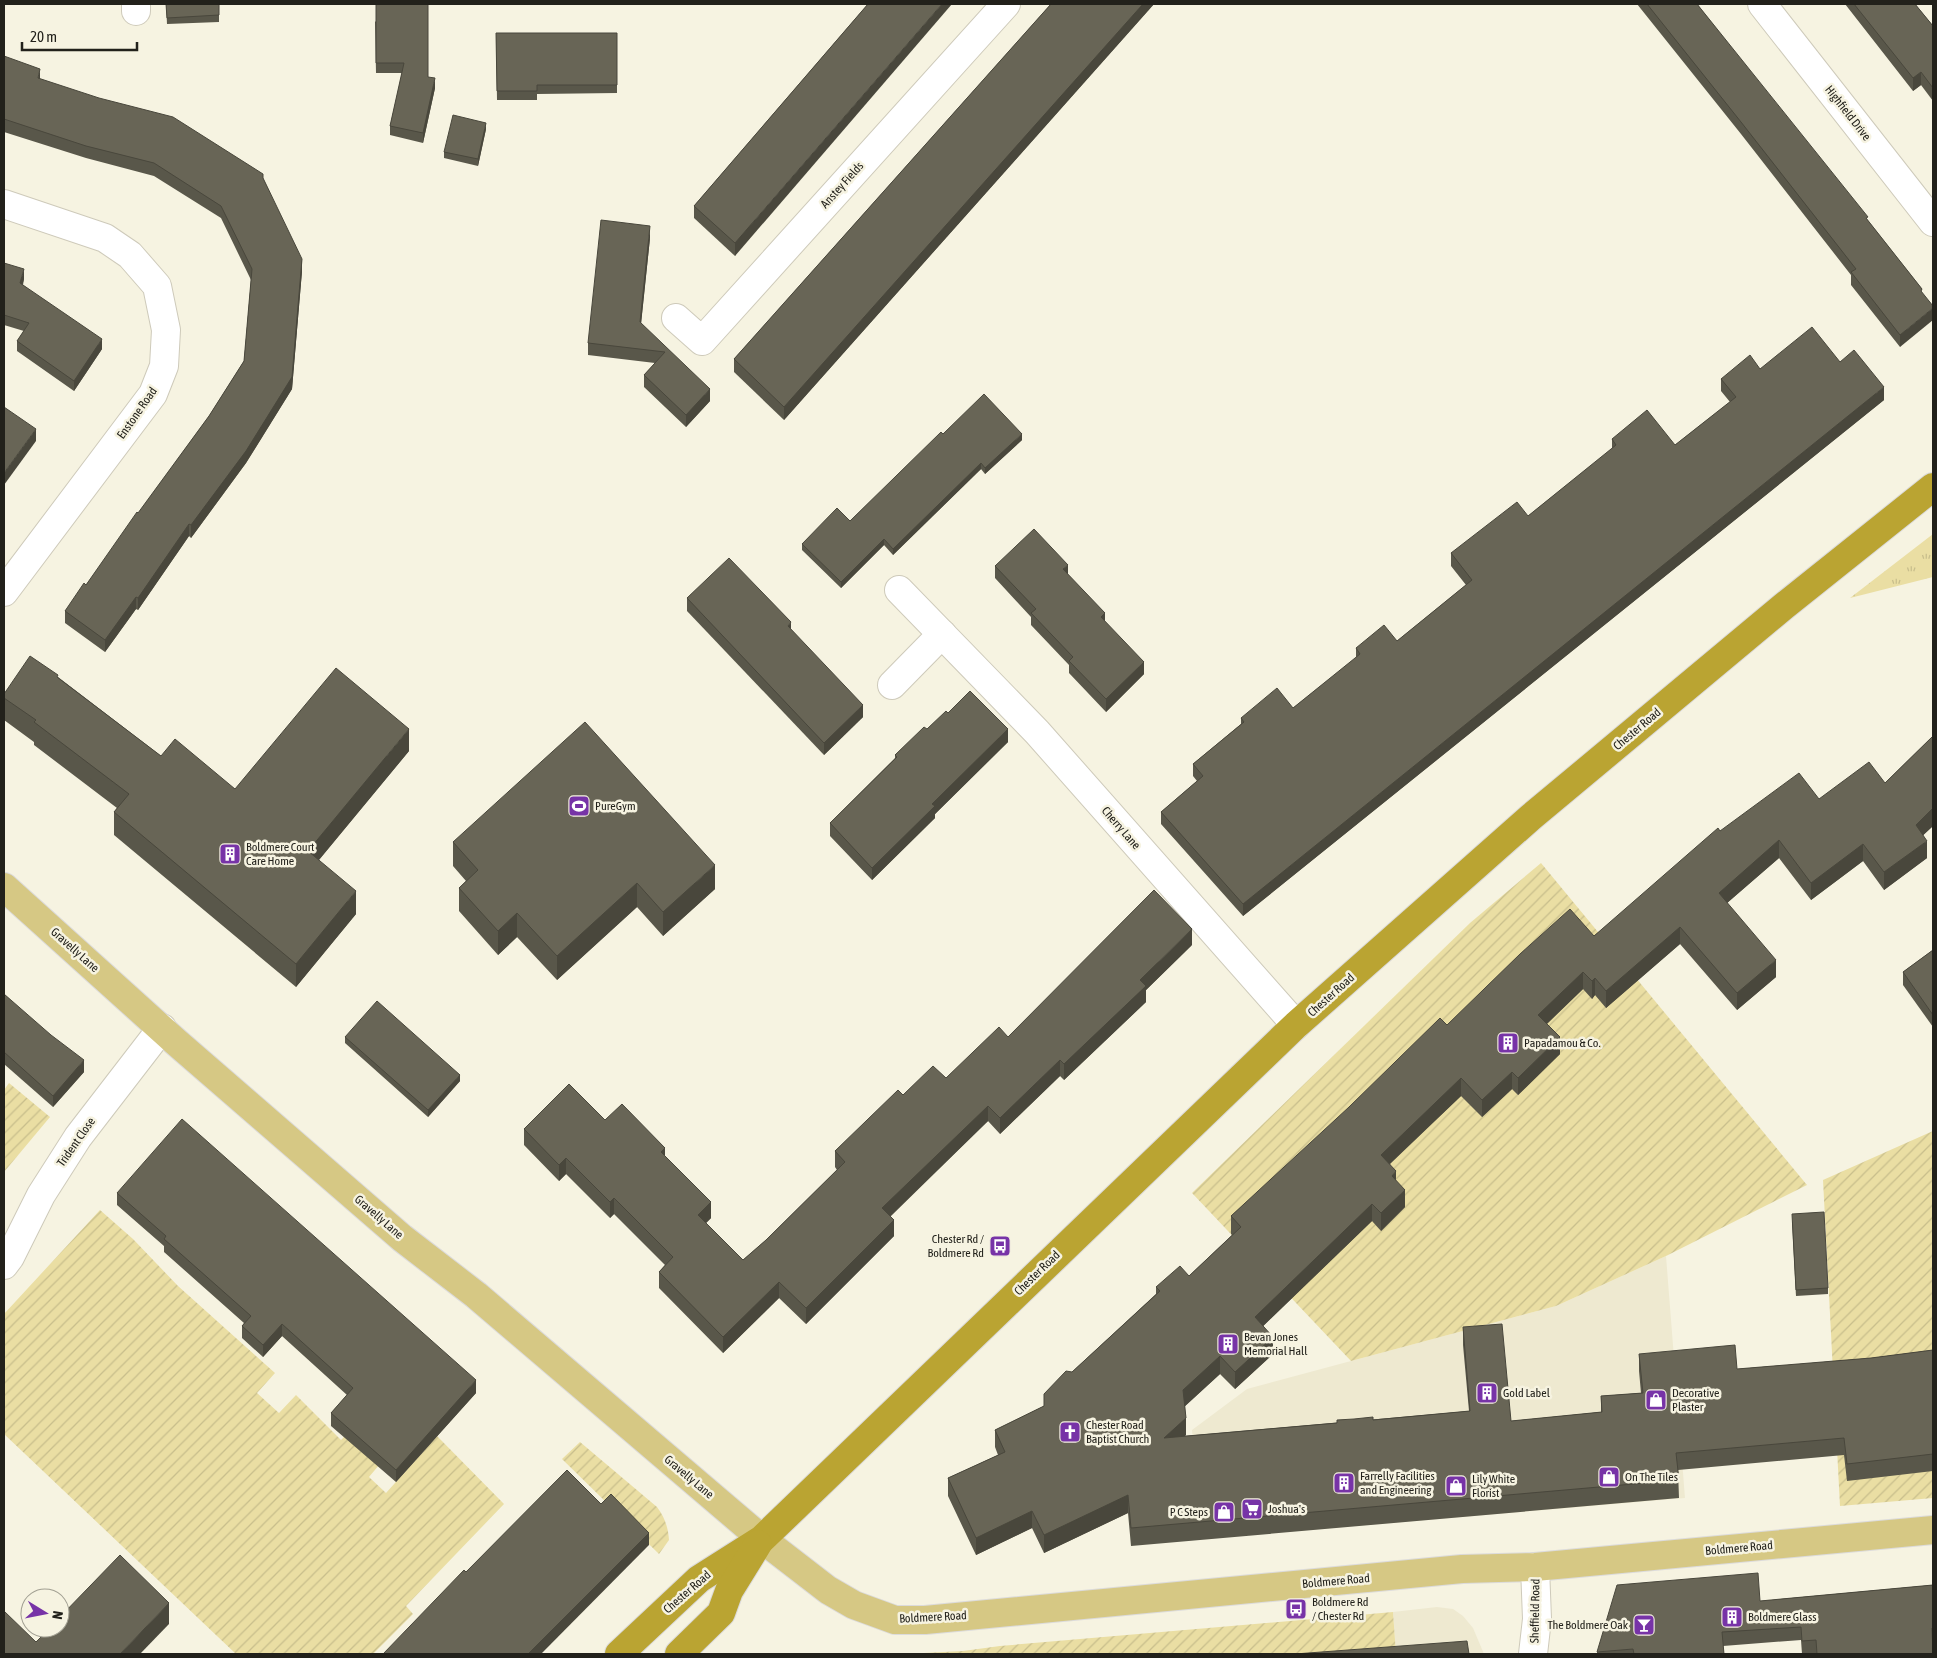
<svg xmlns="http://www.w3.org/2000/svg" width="1937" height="1658" viewBox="0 0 1937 1658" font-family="'Asap Condensed',sans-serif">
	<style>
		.built { fill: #eee9d0 }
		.grass { fill: url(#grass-tufts) }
		.garden { fill: url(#garden-furrows) }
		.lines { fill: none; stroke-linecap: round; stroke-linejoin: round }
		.minor-casing { stroke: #cecaba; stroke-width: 30 }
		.major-casing { stroke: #dcdbdb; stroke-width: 30 }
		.highway-casing { stroke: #dcdbdb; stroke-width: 30 }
		.minor { stroke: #fff; stroke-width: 28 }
		.major { stroke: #d6c884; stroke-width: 28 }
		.highway { stroke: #baa432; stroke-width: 28 }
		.wall { fill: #59574a }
		.shaded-wall { fill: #49473c }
		.building { fill: #686556; stroke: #49473c }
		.labels { text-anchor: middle; stroke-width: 5; stroke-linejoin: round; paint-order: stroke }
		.street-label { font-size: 12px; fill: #22211b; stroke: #f6f3e1 }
		.poi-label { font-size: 12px; fill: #22211b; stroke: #f6f3e1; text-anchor: start }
	</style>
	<defs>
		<pattern id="grass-tufts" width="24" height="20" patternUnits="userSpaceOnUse" patternTransform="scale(1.25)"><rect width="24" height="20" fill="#eadea3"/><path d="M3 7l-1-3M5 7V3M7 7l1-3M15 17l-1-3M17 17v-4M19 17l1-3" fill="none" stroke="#c8be8c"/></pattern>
		<pattern id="garden-furrows" width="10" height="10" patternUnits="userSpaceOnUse" patternTransform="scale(1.25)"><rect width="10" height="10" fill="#eadea3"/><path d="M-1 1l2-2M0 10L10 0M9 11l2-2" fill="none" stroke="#c8be8c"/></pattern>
	</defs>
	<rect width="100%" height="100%" fill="#f6f3e1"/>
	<g class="built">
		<path d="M1666 1256 1685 1498 1201 1539 1192 1430 1247 1389 1556 1306Z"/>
		<path d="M1437 1607 1453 1609 1463 1616 1473 1628 1484 1654H1396L1393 1612Z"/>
	</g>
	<path class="grass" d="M1933 534V577L1850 598Z"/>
	<g class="garden">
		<path d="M1541 863 1807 1185 1666 1256 1556 1306 1351 1361 1192 1193 1470 923Z"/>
		<path d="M9 1083 50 1117 4 1172V1090Z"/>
		<path d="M1933 1131V1498L1840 1506 1823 1180Z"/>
		<path d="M100 1210 133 1239 178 1286 275 1373 257 1393 279 1413 296 1395 341 1440 344 1437 417 1420 369 1477 386 1493 437 1436 504 1504 406 1606 413 1614 373 1654H236L4 1434V1314Z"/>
		<path d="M580 1442 657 1507C665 1518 668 1527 669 1540L659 1554 562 1459Z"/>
		<path d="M1393 1612 1396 1654H904L963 1651 1000 1646Z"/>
	</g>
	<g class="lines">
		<g class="minor-casing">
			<g id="minor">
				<path d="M136 4V11"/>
				<path d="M1762 4 1933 222"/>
				<path d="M4 204 105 238 130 255 157 286 166 330 164 366 153 394 4 592"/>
				<path d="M676 318 702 341 1006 4"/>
				<path d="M899 590 1037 732 1296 1025"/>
				<path d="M892 685 942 634"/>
				<path d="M4 1265 10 1257 41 1195 78 1137 162 1028"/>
				<path d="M1533 1654 1537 1619 1535 1567"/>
			</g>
		</g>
		<g class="major-casing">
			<path id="major" d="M4 887 176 1042 402 1238 476 1295 762 1539 828 1590 854 1605 895 1620H925L1462 1569 1535 1567 1933 1530"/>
		</g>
		<g class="highway-casing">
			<g id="highway">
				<path d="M619 1654 699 1579 762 1539 1296 1025 1531 817 1784 606 1933 487"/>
				<path d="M679 1654 721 1613 729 1591 758 1544"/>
			</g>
		</g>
		<use href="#minor" class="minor"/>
		<use href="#major" class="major"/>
		<use href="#highway" class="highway"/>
	</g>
	<g class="wall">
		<path d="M166 4H219V22L167 24Z"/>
		<path d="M868 4 735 256 694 218V206Z"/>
		<path d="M1051 4H1154L784 420 734 372V359Z"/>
		<path d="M1637 4H1697L1922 289 1900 347 1851 285V275L1741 134Z"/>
		<path d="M1845 4H1915L1933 26V101L1921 85 1913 91Z"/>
		<path d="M375 21 428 77 435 88 423 143 390 135V126L402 73H376Z"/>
		<path d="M496 33H617V93L537 94V100H497Z"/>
		<path d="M4 56 40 79 263 178 302 271 292 389 246 463 191 538 189 536 138 610 136 609 105 652 65 623V611L86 585 209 416 244 361 251 280 221 218 154 176 86 158 4 132Z"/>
		<path d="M486 129 478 166 444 158V152Z"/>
		<path d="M650 238 641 323 710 401 686 427 644 387V375L655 363 588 355V343Z"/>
		<path d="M4 263 24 279 23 285 102 349 74 391 17 351V341L24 331 4 325Z"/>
		<path d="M1840 362 1884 400 1243 916 1161 824V812L1197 781 1193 776V764L1241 724V718L1293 708 1356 658V648L1397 641 1466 585 1451 566V553L1528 516 1612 449V439L1675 445 1730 402 1721 391V379L1760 369Z"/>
		<path d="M943 434 1022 440 985 474 981 469 893 555 884 545 841 588 802 550V544L850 521Z"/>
		<path d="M995 566 1068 575 1144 674 1106 712 1069 673V665L1031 625V617L995 578Z"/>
		<path d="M687 598 791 630 863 717 824 755 687 611Z"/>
		<path d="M58 677 161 756 235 789 409 751 319 860 356 914 296 987 114 835V812L117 808 34 745V742L4 720V694Z"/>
		<path d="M948 713 1008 742 935 814V818L872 880 830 836V823L895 758V755Z"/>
		<path d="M1933 736V826L1923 835 1927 858 1884 890 1863 861 1811 900 1779 858 1727 903 1776 977 1737 1010 1680 944 1606 1008 1595 995 1592 999 1583 989 1547 1024 1560 1054 1518 1095 1512 1089 1482 1117 1461 1096 1390 1164 1405 1207 1381 1231 1372 1221 1263 1326 1273 1354 1235 1389 1220 1374 1185 1406 1186 1435 1184 1436 1469 1411 1463 1345V1327L1511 1421 1601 1412V1396L1641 1393 1639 1371V1354L1737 1369 1871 1358 1933 1350V1471L1847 1481 1844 1455 1678 1470 1679 1498 1131 1546 1128 1513 1044 1553 1032 1528 976 1555 948 1496V1478L998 1455 995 1447V1430L1044 1406 1072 1372 1156 1294V1287L1189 1276 1232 1235 1231 1234V1216L1447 1025 1594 936 1720 831 1819 799 1885 783Z"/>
		<path d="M453 842 715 889 663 936 637 907 557 980 517 937 498 955 459 911V888L466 881 453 866Z"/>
		<path d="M1192 945 1146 990V1002L1064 1080 1060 1076 1000 1134 988 1121 890 1217 894 1236 806 1324 779 1298 723 1353 659 1288V1272L665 1265 614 1214 610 1218 566 1174 559 1181 524 1145V1129L605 1120 665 1156 711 1218 706 1223 743 1260 766 1240 837 1170 835 1167V1151L903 1095 946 1078 1008 1037Z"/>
		<path d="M1933 950V1027L1903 985V972Z"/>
		<path d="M4 994 84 1072 53 1107 4 1064Z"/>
		<path d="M345 1037 460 1081 428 1117 345 1043Z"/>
		<path d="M117 1193 476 1393 396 1482 331 1426V1413L347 1395 282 1336 263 1357 242 1338V1326L244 1323 164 1252V1246L117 1205Z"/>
		<path d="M1792 1221 1828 1288V1294L1796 1296Z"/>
		<path d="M1933 1585V1654H1816V1653L1802 1654 1801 1640 1723 1646 1724 1654H1597V1652L1760 1601Z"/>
	</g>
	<g class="shaded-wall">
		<path d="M942 4H952L735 256V243Z"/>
		<path d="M1143 4H1154L784 420V407Z"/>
		<path d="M40 69V81L38 78Z"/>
		<path d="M1921 72V85L1913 91V78Z"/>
		<path d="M435 78V88L423 143V133Z"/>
		<path d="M486 123V129L478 166V159Z"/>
		<path d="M650 226V238L640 334V322Z"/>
		<path d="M302 259V271L292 389 246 463 191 538V525Z"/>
		<path d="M24 269V279L20 293V283Z"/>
		<path d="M1933 308V320L1900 347V335Z"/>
		<path d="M102 339V349L74 391V381Z"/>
		<path d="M1884 387V400L1243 916V904Z"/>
		<path d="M710 389V401L686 427V415Z"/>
		<path d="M36 429V441L4 485V473Z"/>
		<path d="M1022 434V440L985 474V468Z"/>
		<path d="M981 463V469L893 555V549Z"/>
		<path d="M189 524V536L138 610V598Z"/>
		<path d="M884 539V545L841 588V582Z"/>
		<path d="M1068 565V577L1063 569Z"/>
		<path d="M136 597V609L105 652V640Z"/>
		<path d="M1105 613V626L1101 617Z"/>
		<path d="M791 622V635L788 626Z"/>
		<path d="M1144 662V674L1106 712V699Z"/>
		<path d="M863 705V717L824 755V743Z"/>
		<path d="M409 729V751L308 873V851Z"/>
		<path d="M1008 729V742L935 814V818L872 880V868L932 804Z"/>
		<path d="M1933 808V826L1916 842V825Z"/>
		<path d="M1779 840V858L1719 910V893Z"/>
		<path d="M1927 841V858L1884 890V872Z"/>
		<path d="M1863 844V861L1811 900V883Z"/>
		<path d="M715 865V889L663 936V912Z"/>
		<path d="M637 883V907L557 980V956Z"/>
		<path d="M356 891V914L296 987V964Z"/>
		<path d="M517 913V937L498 955V931Z"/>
		<path d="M1680 927V944L1606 1008V991Z"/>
		<path d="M1192 929V945L1146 990V1002L1064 1080V1064L1140 980Z"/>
		<path d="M1776 960V977L1737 1010V993Z"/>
		<path d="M1583 972V989L1538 1032V1015Z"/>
		<path d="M1595 978V995L1592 999V981Z"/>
		<path d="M1560 1037V1054L1518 1095V1078Z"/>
		<path d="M84 1060V1072L53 1107V1096Z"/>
		<path d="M1060 1060V1076L1000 1134V1118Z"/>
		<path d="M1512 1072V1089L1482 1117V1100Z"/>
		<path d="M460 1075V1081L428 1117V1110Z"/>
		<path d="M1461 1078V1096L1381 1172V1155Z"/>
		<path d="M988 1106V1121L882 1224V1208Z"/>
		<path d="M665 1148V1164L661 1152Z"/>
		<path d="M566 1158V1174L559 1181V1165Z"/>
		<path d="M1396 1171V1188L1392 1176Z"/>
		<path d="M1405 1190V1207L1381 1231V1213Z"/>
		<path d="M614 1198V1214L610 1218V1202Z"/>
		<path d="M711 1202V1218L698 1231V1215Z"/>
		<path d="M1372 1204V1221L1255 1334V1317Z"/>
		<path d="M894 1220V1236L806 1324V1308Z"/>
		<path d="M779 1282V1298L723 1353V1337Z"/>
		<path d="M282 1324V1336L263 1357V1345Z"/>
		<path d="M1273 1337V1354L1235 1389V1372Z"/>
		<path d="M1220 1356V1374L1183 1408V1390Z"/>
		<path d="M476 1380V1393L396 1482V1470Z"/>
		<path d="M1186 1418V1435L1164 1455V1438Z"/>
		<path d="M1128 1495V1513L1044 1553V1535Z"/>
		<path d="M1032 1511V1528L976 1555V1538Z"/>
		<path d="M649 1533V1545L541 1654H528Z"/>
		<path d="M169 1603V1624L140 1654H120Z"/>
	</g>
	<g class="building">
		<path d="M166 4H219V15L167 18Z"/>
		<path d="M376 4H428V77L435 78 423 133 390 126 404 63H376Z"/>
		<path d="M868 4H942L735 243 694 206Z"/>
		<path d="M1051 4H1143L784 407 734 359Z"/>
		<path d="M1647 4H1697L1868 217 1866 218 1922 289 1921 291 1933 306V308L1900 335 1851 272 1856 269 1741 122Z"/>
		<path d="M1854 4H1915L1933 26V88L1921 72 1913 78Z"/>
		<path d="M496 33H617V85H537V91H497Z"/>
		<path d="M4 56 40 69 38 78 99 98 173 117 263 174V178L302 259 292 377 246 451 191 525 189 524 138 598 136 597 105 640 65 611 84 583 86 585 137 512 138 513 209 416 244 361 252 269 221 206 154 163 86 146 4 119Z"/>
		<path d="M453 115 486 123 478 159 444 152Z"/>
		<path d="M601 220 650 226 640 322 710 389 686 415 644 375 665 352 588 343Z"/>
		<path d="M4 263 24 269 20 283 102 339 74 381 17 341 29 323 4 315Z"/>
		<path d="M1812 327 1840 362 1854 350 1884 387 1243 904 1161 812 1203 776 1193 764 1244 722 1241 718 1277 688 1293 708 1360 654 1356 648 1384 625 1397 641 1472 580 1451 553 1517 502 1528 516 1616 445 1612 439 1647 410 1675 445 1736 397 1721 379 1750 355 1760 369Z"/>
		<path d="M984 394 1022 434 985 468 981 463 893 549 884 539 841 582 802 544 837 508 850 521 941 432 943 434Z"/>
		<path d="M4 407 36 429 4 473Z"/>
		<path d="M1034 529 1068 565 1063 569 1105 613 1101 617 1144 662 1106 699 1069 661 1073 657 1031 613 1036 609 995 566Z"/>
		<path d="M729 558 791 622 788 626 863 705 824 743 687 598Z"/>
		<path d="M30 656 58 675 57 677 161 756 175 739 235 789 336 668 409 729 308 851 356 891 296 964 114 812 129 794 34 722 36 720 4 698V694Z"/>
		<path d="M970 691 1008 729 932 804 935 806 872 868 830 823 897 757 895 755 924 727 927 729 946 711 948 713Z"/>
		<path d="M585 722 715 865 663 912 637 883 557 956 517 913 498 931 459 888 478 870 453 842Z"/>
		<path d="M1933 736V808L1916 825 1927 841 1884 872 1863 844 1811 883 1779 840 1719 893 1776 960 1737 993 1680 927 1606 991 1595 978 1592 981 1583 972 1538 1015 1560 1037 1518 1078 1512 1072 1482 1100 1461 1078 1381 1155 1396 1171 1392 1176 1405 1190 1381 1213 1372 1204 1255 1317 1273 1337 1235 1372 1220 1356 1183 1390 1186 1418 1164 1438 1337 1423V1420L1354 1419 1373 1417V1420L1470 1411 1463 1327 1502 1324 1511 1421 1602 1412 1601 1396 1643 1393 1639 1354 1735 1345 1737 1369 1871 1358 1933 1350V1454L1847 1464 1844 1438 1676 1453 1679 1480 1131 1528 1128 1495 1044 1535 1032 1511 976 1538 948 1478 1005 1452 995 1430 1044 1406V1394L1066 1371 1072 1372 1160 1291 1156 1287 1180 1266 1189 1276 1241 1227 1231 1216 1349 1107 1440 1018 1447 1025 1520 954 1570 909 1594 936 1718 828 1720 831 1799 773 1819 799 1869 762 1885 783Z"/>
		<path d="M1154 890 1192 929 1140 980 1146 986 1064 1064 1060 1060 1000 1118 988 1106 882 1208 894 1220 806 1308 779 1282 723 1337 659 1272 673 1257 614 1198 610 1202 566 1158 559 1165 524 1129 569 1084 605 1120 622 1104 665 1148 661 1152 711 1202 698 1215 743 1260 766 1240 845 1162 835 1151 898 1090 903 1095 933 1066 946 1078 999 1027 1008 1037Z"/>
		<path d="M1933 950V1015L1903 972Z"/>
		<path d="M4 994 51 1035 84 1060 53 1096 4 1052Z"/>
		<path d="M377 1001 460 1075 428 1110 345 1037Z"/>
		<path d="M182 1119 476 1380 396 1470 331 1413 353 1388 282 1324 263 1345 242 1326 251 1316 164 1239 166 1236 117 1193Z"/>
		<path d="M1824 1212 1828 1288 1796 1290 1792 1214Z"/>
		<path d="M567 1470 601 1504 611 1494 649 1533 528 1654H383L464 1570 466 1572Z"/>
		<path d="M120 1555 169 1603 120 1654H4V1611L36 1642 50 1628H60V1617Z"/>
		<path d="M1758 1573 1760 1601 1933 1585V1628H1932L1933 1654H1817L1816 1640 1802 1641 1801 1627 1722 1632 1724 1654H1634L1633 1649 1597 1652 1617 1585Z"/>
		<path d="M1467 1641 1469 1654H1295Z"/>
	</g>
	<defs>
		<g id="stadium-square" transform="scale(1.125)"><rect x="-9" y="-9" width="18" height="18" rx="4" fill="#7733a7" stroke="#f6f3e1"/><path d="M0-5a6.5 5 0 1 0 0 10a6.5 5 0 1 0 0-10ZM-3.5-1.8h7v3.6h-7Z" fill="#fff"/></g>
		<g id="building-square" transform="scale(1.125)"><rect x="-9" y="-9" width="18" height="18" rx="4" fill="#7733a7" stroke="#f6f3e1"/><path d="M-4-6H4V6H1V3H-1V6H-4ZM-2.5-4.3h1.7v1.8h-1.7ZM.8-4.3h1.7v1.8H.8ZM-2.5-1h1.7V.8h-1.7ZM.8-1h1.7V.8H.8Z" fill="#fff"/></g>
		<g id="bus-square" transform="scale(1.125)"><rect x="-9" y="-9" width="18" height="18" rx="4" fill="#7733a7" stroke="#f6f3e1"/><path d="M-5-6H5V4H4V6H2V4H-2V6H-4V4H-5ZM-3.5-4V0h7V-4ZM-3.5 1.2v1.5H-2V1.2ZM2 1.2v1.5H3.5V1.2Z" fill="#fff"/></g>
		<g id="shop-square" transform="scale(1.125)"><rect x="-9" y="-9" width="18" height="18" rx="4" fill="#7733a7" stroke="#f6f3e1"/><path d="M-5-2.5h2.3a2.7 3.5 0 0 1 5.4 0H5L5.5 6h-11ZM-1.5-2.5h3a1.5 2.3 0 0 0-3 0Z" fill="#fff"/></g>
		<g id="church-square" transform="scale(1.125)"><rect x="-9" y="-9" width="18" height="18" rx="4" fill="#7733a7" stroke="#f6f3e1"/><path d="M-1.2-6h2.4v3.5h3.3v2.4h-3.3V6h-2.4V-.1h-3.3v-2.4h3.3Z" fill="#fff"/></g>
		<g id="supermarket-square" transform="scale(1.125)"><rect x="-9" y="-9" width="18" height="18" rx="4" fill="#7733a7" stroke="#f6f3e1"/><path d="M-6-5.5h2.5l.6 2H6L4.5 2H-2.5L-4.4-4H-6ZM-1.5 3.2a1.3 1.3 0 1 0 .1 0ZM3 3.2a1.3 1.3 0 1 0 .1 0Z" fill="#fff"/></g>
		<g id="bar-square" transform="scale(1.125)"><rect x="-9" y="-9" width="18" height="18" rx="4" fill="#7733a7" stroke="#f6f3e1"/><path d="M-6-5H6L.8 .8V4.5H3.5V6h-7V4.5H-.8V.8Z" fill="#fff"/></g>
	</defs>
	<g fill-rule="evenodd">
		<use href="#stadium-square" x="579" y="806"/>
		<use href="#building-square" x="230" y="854"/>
		<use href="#building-square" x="1508" y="1043"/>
		<use href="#bus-square" x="1000" y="1246"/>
		<use href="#building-square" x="1228" y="1344"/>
		<use href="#building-square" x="1487" y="1393"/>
		<use href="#shop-square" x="1656" y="1400"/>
		<use href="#church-square" x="1070" y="1432"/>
		<use href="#shop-square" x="1609" y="1477"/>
		<use href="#building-square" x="1344" y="1483"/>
		<use href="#shop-square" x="1456" y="1486"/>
		<use href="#supermarket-square" x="1252" y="1509"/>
		<use href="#shop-square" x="1224" y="1512"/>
		<use href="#bus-square" x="1296" y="1609"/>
		<use href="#building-square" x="1732" y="1617"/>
		<use href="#bar-square" x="1644" y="1625"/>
	</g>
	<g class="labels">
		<g class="street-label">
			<text transform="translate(1848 113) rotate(52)" y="4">Highfield Drive</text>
			<text transform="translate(842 185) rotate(-48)" y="4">Anstey Fields</text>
			<text transform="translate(137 413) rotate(-55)" y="4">Enstone Road</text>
			<text transform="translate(1637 729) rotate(-40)" y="4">Chester Road</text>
			<text transform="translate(1121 828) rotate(49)" y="4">Cherry Lane</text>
			<text transform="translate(75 950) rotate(42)" y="4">Gravelly Lane</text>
			<text transform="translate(1331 995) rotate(-42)" y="4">Chester Road</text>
			<text transform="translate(76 1142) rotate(-55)" y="4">Trident Close</text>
			<text transform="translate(379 1217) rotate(41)" y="4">Gravelly Lane</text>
			<text transform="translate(1037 1273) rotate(-44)" y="4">Chester Road</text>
			<text transform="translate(689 1477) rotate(40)" y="4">Gravelly Lane</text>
			<text transform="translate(1739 1548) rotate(-5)" y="4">Boldmere Road</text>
			<text transform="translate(1336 1581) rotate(-5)" y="4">Boldmere Road</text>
			<text transform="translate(687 1592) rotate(-41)" y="4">Chester Road</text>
			<text transform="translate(1535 1611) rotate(-89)" y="4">Sheffield Road</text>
			<text transform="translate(933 1617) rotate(-3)" y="4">Boldmere Road</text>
		</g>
		<g class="poi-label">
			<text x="595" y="810">PureGym</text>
			<text x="246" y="851">Boldmere Court<tspan x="246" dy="14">Care Home</tspan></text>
			<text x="1524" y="1047">Papadamou &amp; Co.</text>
			<text x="984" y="1243" text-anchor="end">Chester Rd /<tspan x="984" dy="14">Boldmere Rd</tspan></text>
			<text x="1244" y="1341">Bevan Jones<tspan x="1244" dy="14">Memorial Hall</tspan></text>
			<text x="1503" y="1397">Gold Label</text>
			<text x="1672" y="1397">Decorative<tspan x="1672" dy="14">Plaster</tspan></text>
			<text x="1086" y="1429">Chester Road<tspan x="1086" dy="14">Baptist Church</tspan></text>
			<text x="1360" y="1480">Farrelly Facilities<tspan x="1360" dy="14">and Engineering</tspan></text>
			<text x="1625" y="1481">On The Tiles</text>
			<text x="1472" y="1483">Lily White<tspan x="1472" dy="14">Florist</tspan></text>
			<text x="1268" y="1513">Joshua's</text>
			<text x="1208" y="1516" text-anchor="end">P C Steps</text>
			<text x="1312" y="1606">Boldmere Rd<tspan x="1312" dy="14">/ Chester Rd</tspan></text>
			<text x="1748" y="1621">Boldmere Glass</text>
			<text x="1628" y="1629" text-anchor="end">The Boldmere Oak</text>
		</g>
	</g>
	<rect width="1937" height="1658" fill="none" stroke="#22211b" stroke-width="10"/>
	<g transform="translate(45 1613) rotate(100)"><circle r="24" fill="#f6f3e1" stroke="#a19f92"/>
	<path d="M0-4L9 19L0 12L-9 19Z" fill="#7733a7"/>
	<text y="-8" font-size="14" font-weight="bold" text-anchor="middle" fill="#22211b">N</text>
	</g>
	<path d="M22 42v8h115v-8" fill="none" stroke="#22211b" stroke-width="2.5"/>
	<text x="30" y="42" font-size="15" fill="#22211b" stroke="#f6f3e1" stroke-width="4" paint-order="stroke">20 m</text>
</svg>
